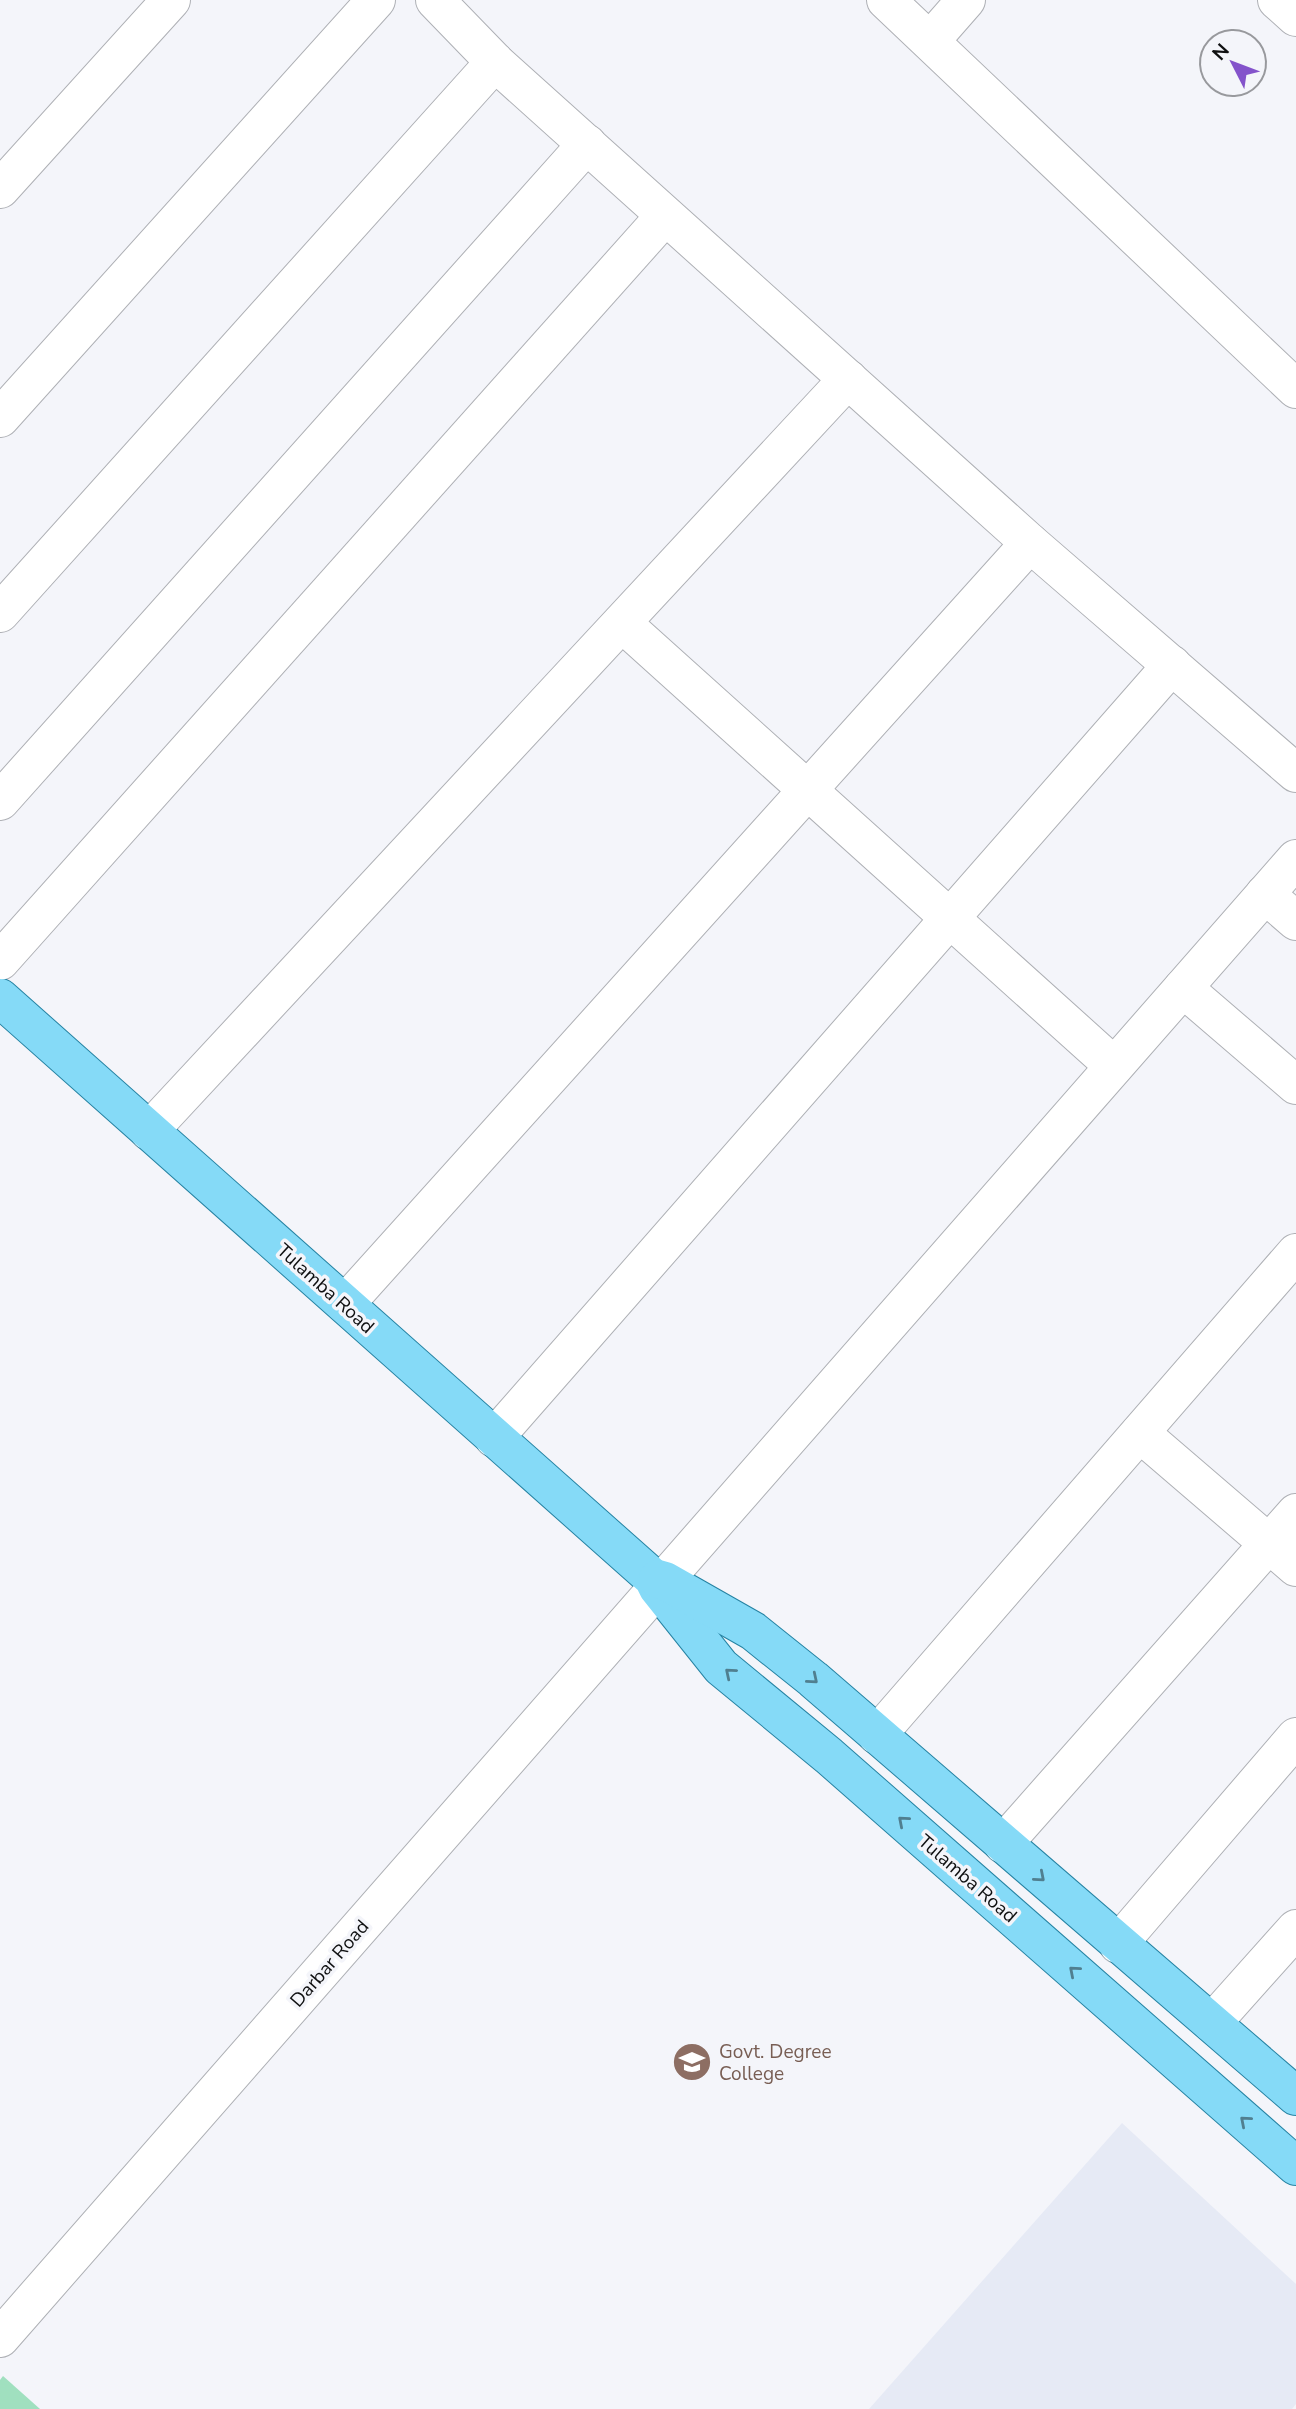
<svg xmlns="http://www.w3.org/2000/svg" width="1296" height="2409" viewBox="0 0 1296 2409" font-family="'Nunito Sans',sans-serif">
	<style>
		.built { fill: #e6eaf5 }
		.green { fill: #a0e0bf }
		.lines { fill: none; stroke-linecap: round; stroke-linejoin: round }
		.minor-casing { stroke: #aeb0b5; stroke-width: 40 }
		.major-casing { stroke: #2683a3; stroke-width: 40 }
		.minor { stroke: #fff; stroke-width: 38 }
		.major { stroke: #85daf7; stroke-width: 38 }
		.oneway { stroke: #507f90 }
		.labels { text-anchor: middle; stroke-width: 7; stroke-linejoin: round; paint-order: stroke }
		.street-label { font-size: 19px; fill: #0f1011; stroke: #f4f5fa }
		.education-label { font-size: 19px; fill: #785e54; stroke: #f4f5fa; text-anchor: start }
	</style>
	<rect width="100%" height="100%" fill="#f4f5fa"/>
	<path class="built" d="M1122 2123 1296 2284V2404L1292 2409H869Z"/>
	<path class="green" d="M3 2376 40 2409H0V2380Z"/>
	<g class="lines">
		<g class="minor-casing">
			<g id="minor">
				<path d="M435 0 495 62 1030 543 1296 773"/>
				<path d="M886 0 1296 389"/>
				<path d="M1277 0 1296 17"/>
				<path d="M931 40 966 0"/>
				<path d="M0 189 171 0"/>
				<path d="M0 418 376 0"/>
				<path d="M0 613 495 62"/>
				<path d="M622 623 1114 1066"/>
				<path d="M0 801 587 144"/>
				<path d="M1265 894 1296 921"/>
				<path d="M0 961 665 216"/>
				<path d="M1183 988 1296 1085"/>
				<path d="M149 1131 848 379"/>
				<path d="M345 1304 1030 543"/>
				<path d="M1140 1433 1296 1567"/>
				<path d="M494 1438 1172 665"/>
				<path d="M877 1735 1296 1253"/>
				<path d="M1003 1844 1296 1513"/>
				<path d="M1118 1944 1296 1737"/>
				<path d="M1212 2023 1296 1929"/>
				<path d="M0 2338 1296 859"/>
			</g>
		</g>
		<g class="major-casing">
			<g id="major">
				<path d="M0 998 653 1578 658 1588 721 1667 829 1756 1296 2166"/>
				<path d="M658 1579 665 1581 753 1631 813 1679 1296 2096"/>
			</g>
		</g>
		<use href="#minor" class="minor"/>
		<use href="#major" class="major"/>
	</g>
	<defs><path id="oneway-chevron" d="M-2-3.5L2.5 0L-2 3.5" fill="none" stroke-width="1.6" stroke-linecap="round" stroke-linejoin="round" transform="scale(1.75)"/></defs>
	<g class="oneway">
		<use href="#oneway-chevron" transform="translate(730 1673) rotate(-140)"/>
		<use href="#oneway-chevron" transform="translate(813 1679) rotate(40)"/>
		<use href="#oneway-chevron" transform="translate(903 1821) rotate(-139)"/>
		<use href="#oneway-chevron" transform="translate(1040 1877) rotate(41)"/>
		<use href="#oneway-chevron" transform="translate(1074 1971) rotate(-139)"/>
		<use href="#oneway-chevron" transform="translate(1245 2121) rotate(-139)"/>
	</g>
	<defs>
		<g id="university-disc" transform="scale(2.0125)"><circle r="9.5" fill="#8d6e63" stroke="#f4f5fa"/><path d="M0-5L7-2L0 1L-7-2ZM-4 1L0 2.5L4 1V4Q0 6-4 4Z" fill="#fff"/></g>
	</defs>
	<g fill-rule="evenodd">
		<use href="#university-disc" x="692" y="2062"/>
	</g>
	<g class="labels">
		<g class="street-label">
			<text transform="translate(326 1288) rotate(42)" y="7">Tulamba Road</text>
			<text transform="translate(968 1878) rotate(41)" y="7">Tulamba Road</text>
			<text transform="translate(329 1963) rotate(-49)" y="7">Darbar Road</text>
		</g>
		<g class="education-label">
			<text x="719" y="2058">Govt. Degree<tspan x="719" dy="22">College</tspan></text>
		</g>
	</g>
	<g transform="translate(1233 63) rotate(312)"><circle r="33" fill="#f4f5fa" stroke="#98999d" stroke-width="2"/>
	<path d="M0-5L12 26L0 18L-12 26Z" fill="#8453cb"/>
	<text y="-10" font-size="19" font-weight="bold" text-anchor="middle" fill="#0f1011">N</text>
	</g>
</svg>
